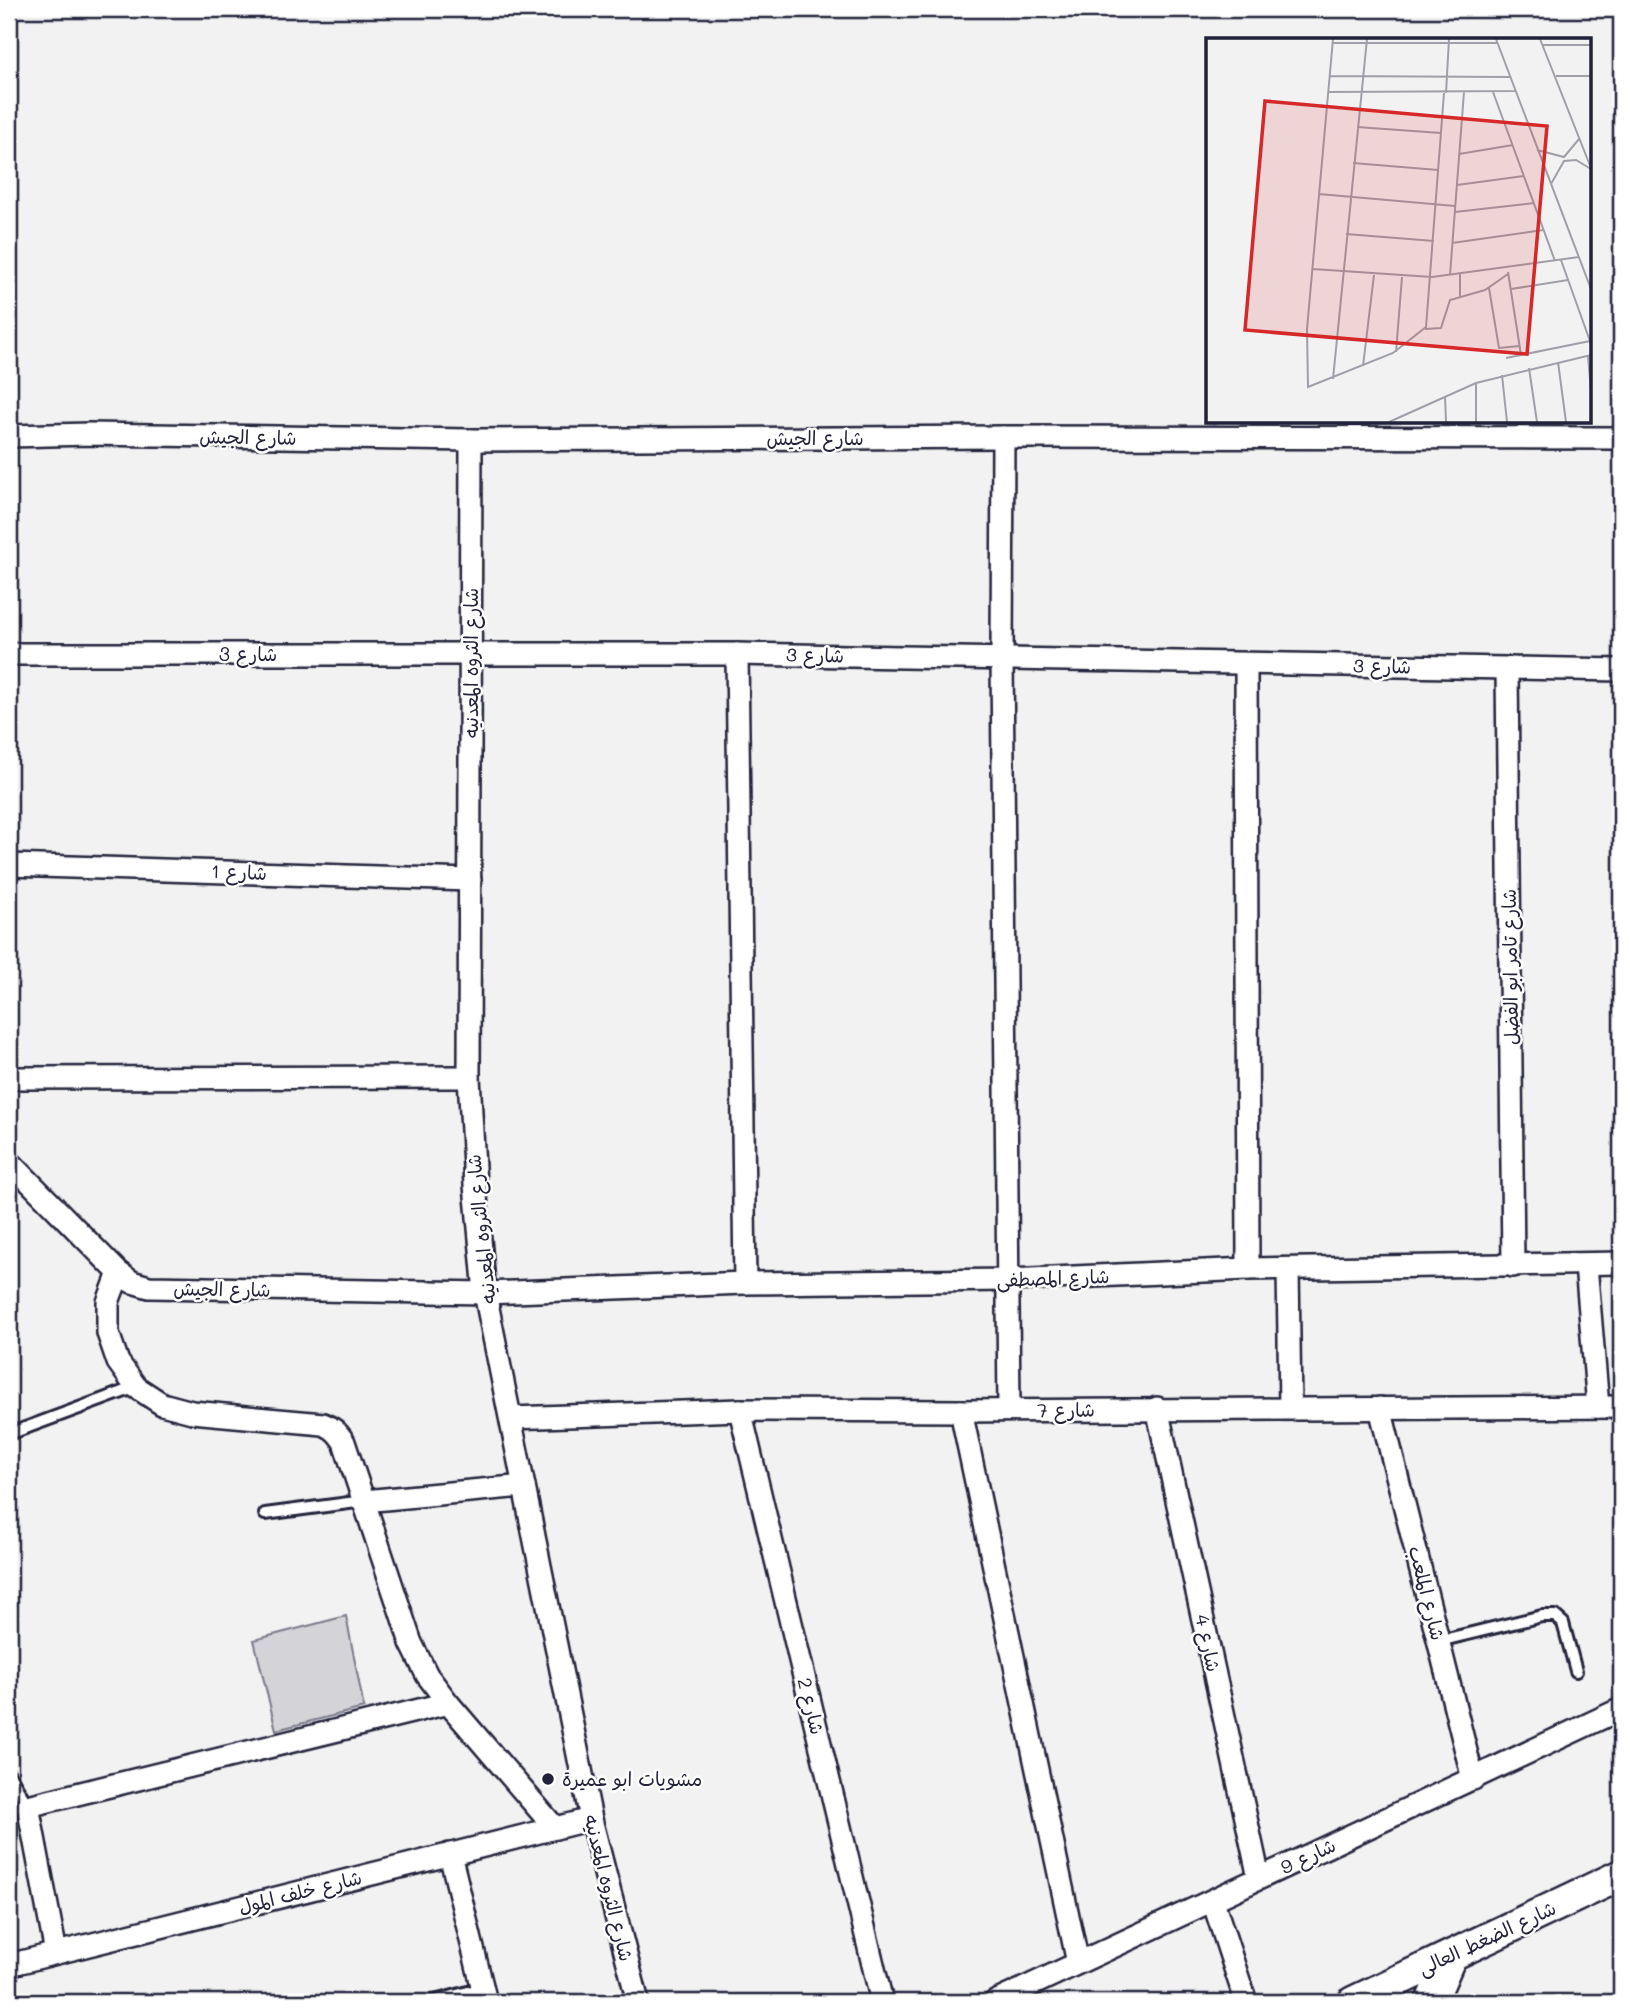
<svg xmlns="http://www.w3.org/2000/svg" width="1630" height="2011" viewBox="0 0 1630 2011" font-family="Mali,'Playpen Sans Arabic',sans-serif">
	<style>
		.green { fill: #d3d3d8; stroke: #7a7a8a; stroke-width: 2 }
		.lines { fill: none; stroke-linecap: round; stroke-linejoin: round }
		.lane-casing { stroke: #22223b; stroke-width: 16 }
		.street-casing { stroke: #22223b; stroke-width: 26 }
		.secondary-casing { stroke: #22223b; stroke-width: 35 }
		.lane { stroke: #fff; stroke-width: 10 }
		.street { stroke: #fff; stroke-width: 21 }
		.secondary { stroke: #fff; stroke-width: 30 }
		.poi-dot { fill: #22223b; stroke: #fff; stroke-width: 2.5 }
		.labels { text-anchor: middle; stroke-width: 5; stroke-linejoin: round; paint-order: stroke }
		.street-label { font-size: 19px; fill: #22223b; stroke: #fff }
		.poi-label { font-size: 19px; fill: #22223b; stroke: #fff; text-anchor: start }
		.inset-road { fill: none; stroke: #9f9fa9; stroke-width: 2 }
		.view { fill: #d62828; fill-opacity: 0.15; stroke: #d62828; stroke-width: 3.5 }
		.inset-edge { fill: none; stroke: #22223b; stroke-width: 3.5 }
	</style>
	<rect width="100%" height="100%" fill="#f2f2f3"/>
	<filter id="ink" filterUnits="userSpaceOnUse"><feTurbulence type="fractalNoise" baseFrequency=".0143" numOctaves="2"/><feDisplacementMap in="SourceGraphic" scale="14" xChannelSelector="R" yChannelSelector="G"/><feConvolveMatrix kernelMatrix="1 2 1 2 8 2 1 2 1" color-interpolation-filters="sRGB"/></filter>
	<g filter="url(#ink)">
		<path class="green" d="M346 1616 364 1708 276 1730 254 1640Z"/>
		<g class="lines">
			<g class="lane-casing">
				<g id="lane">
					<path d="M9 1434 136 1387"/>
					<path d="M265 1514 364 1501"/>
					<path d="M1439 1641 1542 1616H1555L1563 1623 1576 1671"/>
					<path d="M9 1774 28 1806"/>
					<path d="M431 2002 483 1988"/>
				</g>
			</g>
			<g class="street-casing">
				<g id="street">
					<path d="M9 436 90 434 471 440 1003 437 1621 438"/>
					<path d="M1003 437 1002 658 1009 1410"/>
					<path d="M471 440 469 1077 475 1185 485 1293 591 1819 638 2002"/>
					<path d="M9 654H737L1621 670"/>
					<path d="M737 654 745 1283"/>
					<path d="M1246 664 1248 1269"/>
					<path d="M1507 668 1513 1266"/>
					<path d="M9 865 470 880"/>
					<path d="M9 1078 469 1077"/>
					<path d="M9 1161 119 1273 132 1282 149 1287 485 1293 745 1283 1009 1280 1248 1269 1621 1263"/>
					<path d="M1586 1265 1598 1407"/>
					<path d="M1288 1269 1290 1408"/>
					<path d="M119 1273 108 1302V1333L118 1362 136 1387 162 1404 192 1412 323 1424C334 1428 338 1433 344 1442L411 1643 427 1675 448 1703 555 1828"/>
					<path d="M1157 1408 1259 1878"/>
					<path d="M1380 1408 1473 1779"/>
					<path d="M740 1410 882 2002"/>
					<path d="M961 1411 1078 1963"/>
					<path d="M511 1418 740 1410 961 1411 1621 1407"/>
					<path d="M364 1501 524 1486"/>
					<path d="M450 1854 486 2002"/>
					<path d="M1213 1901 1246 2002"/>
					<path d="M56 1953 28 1806 448 1703"/>
					<path d="M9 1965 591 1819"/>
					<path d="M995 2002 1621 1709"/>
				</g>
			</g>
			<g class="secondary-casing">
				<g id="secondary">
					<path d="M1353 2002 1621 1875"/>
					<path d="M1431 2002 1451 1956"/>
				</g>
			</g>
			<use href="#lane" class="lane"/>
			<use href="#street" class="street"/>
			<use href="#secondary" class="secondary"/>
		</g>
	</g>
	<circle class="poi-dot" cx="548" cy="1779" r="7"/>
	<g class="labels">
		<g class="street-label">
			<text transform="translate(248 437) rotate(1)" y="7">شارع الجيش</text>
			<text x="815" y="445">شارع الجيش</text>
			<text x="248" y="661">شارع 3</text>
			<text transform="translate(815 655) rotate(1)" y="7">شارع 3</text>
			<text transform="translate(471 663) rotate(-90)" y="7">شارع الثروه المعدنيه</text>
			<text transform="translate(1382 666) rotate(1)" y="7">شارع 3</text>
			<text transform="translate(239 872) rotate(2)" y="7">شارع 1</text>
			<text transform="translate(1510 967) rotate(-91)" y="7">شارع تامر ابو الفضل</text>
			<text transform="translate(481 1229) rotate(-96)" y="7">شارع الثروه المعدنيه</text>
			<text transform="translate(1053 1278) rotate(-2)" y="7">شارع المصطفى</text>
			<text transform="translate(222 1289) rotate(1)" y="7">شارع الجيش</text>
			<text transform="translate(1066 1410) rotate(-1)" y="7">شارع 7</text>
			<text transform="translate(1427 1593) rotate(76)" y="7">شارع الملعب</text>
			<text transform="translate(1208 1643) rotate(78)" y="7">شارع 4</text>
			<text transform="translate(811 1706) rotate(76)" y="7">شارع 2</text>
			<text transform="translate(1308 1856) rotate(-25)" y="7">شارع 9</text>
			<text transform="translate(609 1888) rotate(76)" y="7">شارع الثروه المعدنيه</text>
			<text transform="translate(300 1892) rotate(-14)" y="7">شارع خلف المول</text>
			<text transform="translate(1487 1938) rotate(-25)" y="7">شارع الضغط العالى</text>
		</g>
		<g class="poi-label">
			<text x="562" y="1786">مشويات ابو عميرة</text>
		</g>
	</g>
	<g transform="translate(1206 38)">
		<rect width="385" height="385" fill="#f2f2f3"/>
		<path class="inset-road" d="M127 1 101 291 102 349 187 315 220 289 238 55M290 1 385 251M334 1 385 130M127 5H291M336 7H385M123 38 304 39M350 38H385M122 54 309 53M287 54 349 223M240 55 243 1M151 89 235 95M331 112 358 119 373 101M253 116 307 107M147 125 232 132M345 146 358 123 370 122 385 131M251 147 318 138M113 156 249 168M249 174 328 165M140 196 228 203M246 205 337 192M355 222 385 306M107 231 226 239 373 219M302 234 315 317M254 236V259M244 237 258 54M283 250 293 310 314 308M305 251 362 242M219 291 235 290 244 262 279 252 302 236M190 314 196 239M382 318 385 353M300 320 384 303M352 324 360 384M157 328 168 237M323 330 331 384M296 337 301 384M127 341 161 1M270 345V384M239 358 240 384M183 384 270 345 385 317"/>
		<path class="view" d="M59 63 341 88 321 316 39 292Z"/>
		<rect width="385" height="385" class="inset-edge"/>
	</g>
	<rect width="1630" height="2011" fill="none" stroke="#fff" stroke-width="35"/>
	<rect x="18" y="18" width="1595" height="1976" fill="none" stroke="#22223b" stroke-width="2.5" filter="url(#ink)"/>
</svg>
